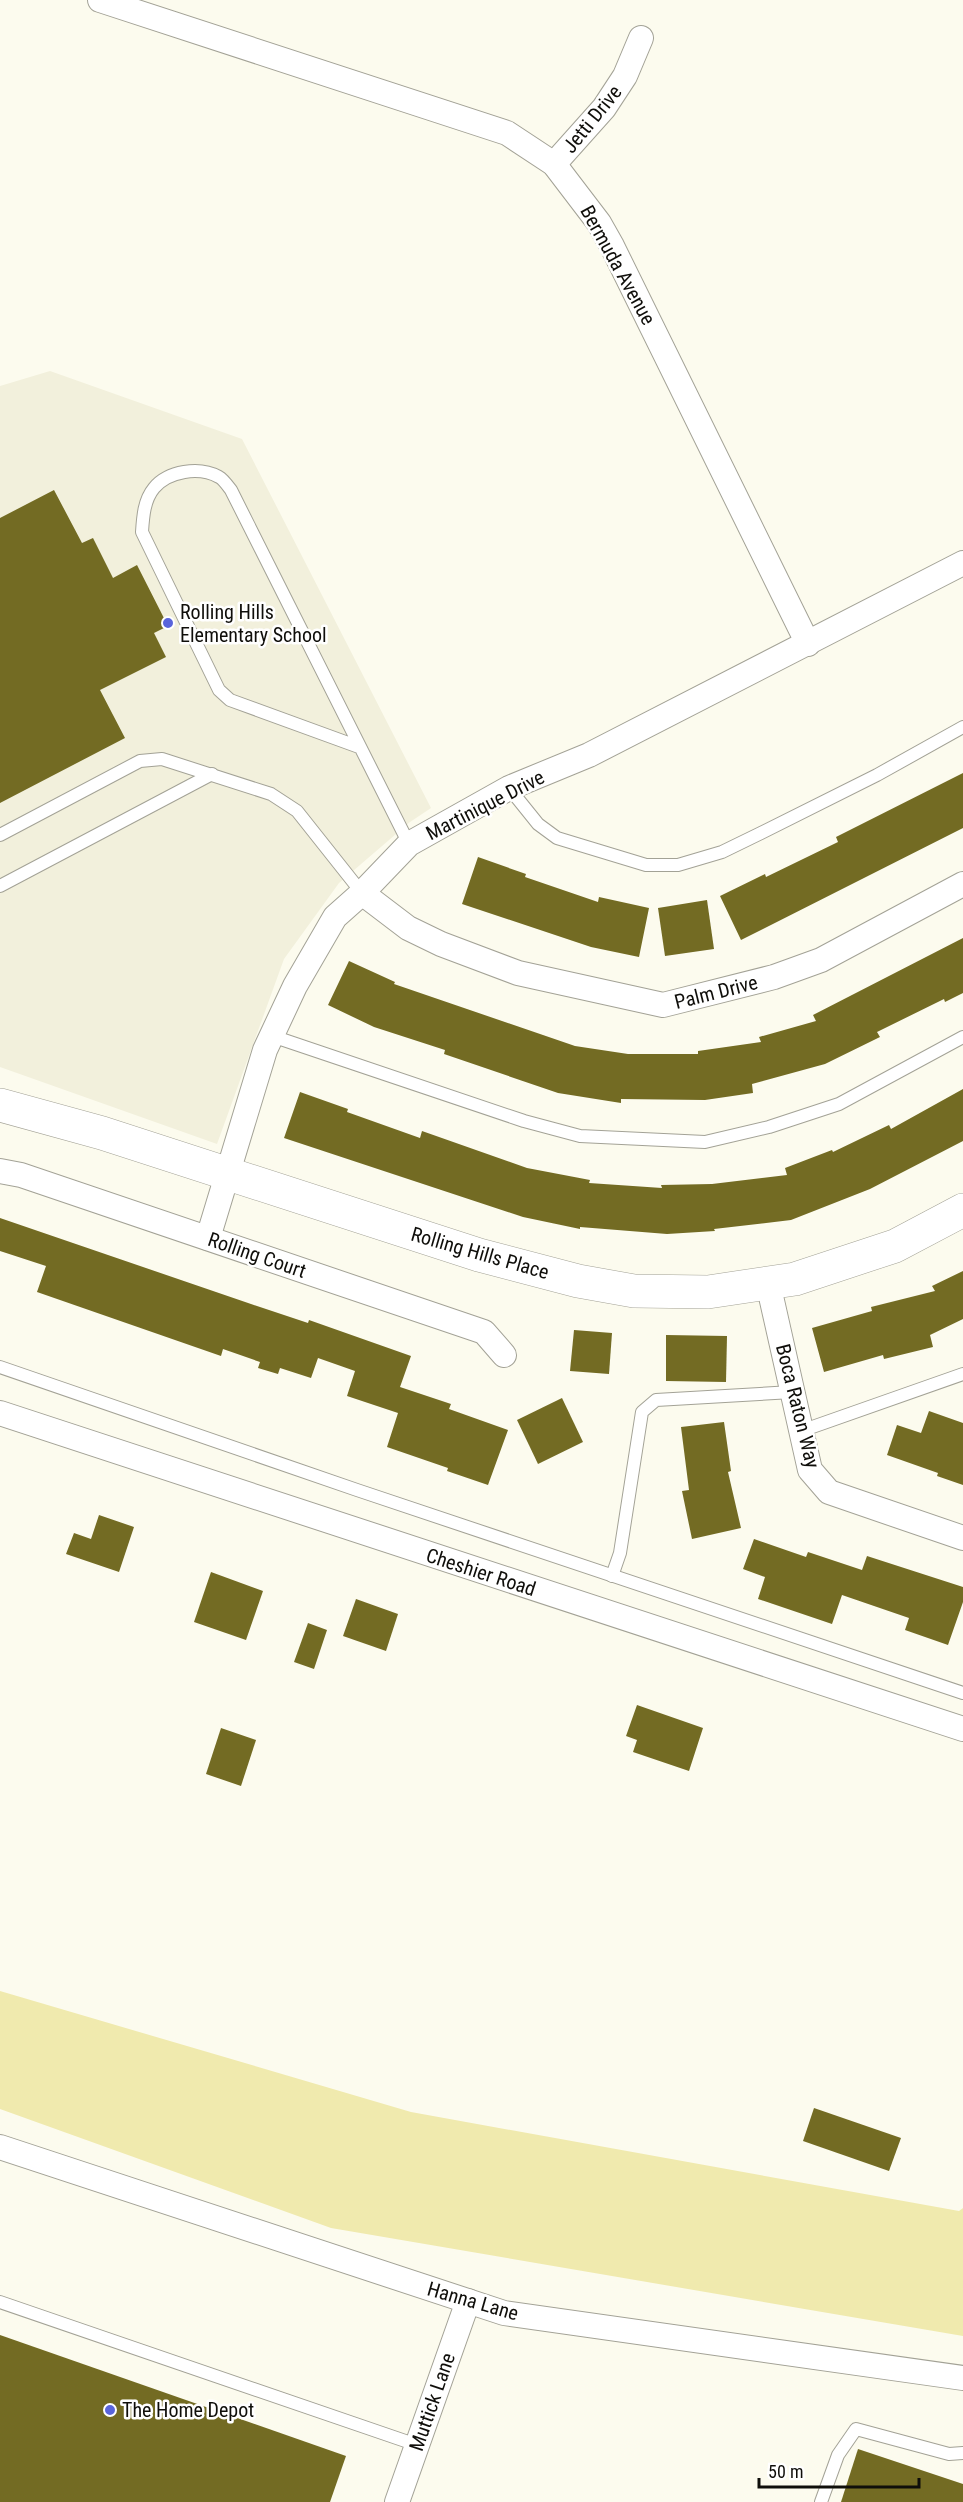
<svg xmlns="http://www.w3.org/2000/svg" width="963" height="2502" viewBox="0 0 963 2502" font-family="'Roboto Condensed',sans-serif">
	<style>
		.built { fill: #f2f0dc }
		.green { fill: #f0eaae }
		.building { fill: #736b23 }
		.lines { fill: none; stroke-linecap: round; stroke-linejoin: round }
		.lane-casing { stroke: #a3a296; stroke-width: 14 }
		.street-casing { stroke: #a3a296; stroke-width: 26 }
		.secondary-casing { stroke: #a3a296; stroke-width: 34 }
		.lane { stroke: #fff; stroke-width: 12 }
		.street { stroke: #fff; stroke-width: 24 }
		.secondary { stroke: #fff; stroke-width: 33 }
		.poi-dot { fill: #5964db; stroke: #fff; stroke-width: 2 }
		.labels { text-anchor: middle; stroke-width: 5; stroke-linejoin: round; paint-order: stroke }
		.street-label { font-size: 20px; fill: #0f0e0a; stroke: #fff }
		.poi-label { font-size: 20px; fill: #0f0e0a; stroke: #fff; text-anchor: start }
	</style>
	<rect width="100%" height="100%" fill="#fcfbee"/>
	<path class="built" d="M50 371 242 439 431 808 410 822 339 883 284 959 217 1144 0 1067V386Z"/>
	<path class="green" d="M0 1991 411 2112 959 2211 963 2208V2336L331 2228 0 2109Z"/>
	<g class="building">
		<path d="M54 490 82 543 93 538 113 578 137 565 168 626 154 633 166 657 100 690 125 738 0 803V518Z"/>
		<path d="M963 773V828L741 940 720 896 765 874 766 877 838 842 836 837Z"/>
		<path d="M478 857 526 874 525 877 598 902 599 897 649 908 639 957 591 947 462 904Z"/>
		<path d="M707 900 714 949 665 956 658 908Z"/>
		<path d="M963 938V993L945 1002 944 999 877 1032 880 1037 825 1064 752 1084 753 1093 705 1100 621 1099V1103L558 1093 444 1054 445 1050 374 1027 328 1005 349 961 395 982 394 984 575 1046 628 1054H698V1051L761 1042 759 1037 816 1021 813 1015Z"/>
		<path d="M963 1089V1141L870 1189 791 1220 714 1229 715 1231 667 1234 580 1227V1229L523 1217 284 1138 300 1092 348 1109 347 1112 420 1138 422 1131 527 1168 590 1180 589 1183 662 1188 661 1185 712 1184 787 1175 785 1168 832 1150 833 1152 889 1125 891 1129Z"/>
		<path d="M0 1218 251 1304 308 1323 309 1320 411 1356 400 1387 451 1404 449 1409 508 1430 488 1485 447 1471 448 1468 387 1447 398 1413 347 1396 355 1371 318 1358 311 1378 280 1368 278 1374 258 1368 260 1362 223 1349 221 1356 37 1292 46 1266 0 1251Z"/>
		<path d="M963 1271V1319L930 1335 933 1347 884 1359 883 1355 824 1372 812 1328 872 1311 871 1307 935 1291 932 1286Z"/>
		<path d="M574 1330 612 1333 609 1374 570 1371Z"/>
		<path d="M666 1335 727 1336 726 1382 666 1381Z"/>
		<path d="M562 1398 583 1442 538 1464 517 1420Z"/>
		<path d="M929 1411 963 1423V1485L937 1476 938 1473 887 1455 897 1425 921 1433Z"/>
		<path d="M724 1422 731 1471 728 1472 741 1528 692 1539 682 1491 689 1490 681 1427Z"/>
		<path d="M99 1515 134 1527 119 1572 66 1554 74 1533 91 1539Z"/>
		<path d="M754 1539 806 1557 808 1552 862 1570 867 1556 963 1587V1602L948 1645 905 1630 909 1618 842 1595 832 1624 758 1599 765 1577 743 1569Z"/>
		<path d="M211 1572 263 1591 246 1640 194 1622Z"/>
		<path d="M356 1599 398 1614 386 1651 343 1636Z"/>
		<path d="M308 1623 327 1630 314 1669 294 1662Z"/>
		<path d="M637 1705 703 1728 689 1771 633 1752 637 1740 626 1736Z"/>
		<path d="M221 1728 256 1740 241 1786 206 1774Z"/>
		<path d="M814 2108 901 2138 889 2171 803 2141Z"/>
		<path d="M0 2335 346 2456 330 2502H0Z"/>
		<path d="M858 2449 963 2484V2502H841Z"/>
	</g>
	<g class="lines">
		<g class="lane-casing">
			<g id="lane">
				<path d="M359 747 230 700 219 690 142 532C143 517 144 500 154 488 168 471 199 466 219 477 223 479 228 486 231 490L409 844"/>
				<path d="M509 788 538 824 557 838 646 865H678L722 852 761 833 877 775 963 727"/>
				<path d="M0 835 140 761 162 759 271 794 297 811 362 893"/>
				<path d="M0 886 212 774"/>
				<path d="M272 1036 524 1121 580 1136 705 1142 769 1127 839 1104 963 1037"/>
				<path d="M0 1367 357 1490 963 1693"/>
				<path d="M801 1431 963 1374"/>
				<path d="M612 1576 620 1553 642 1412 656 1400 792 1392"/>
				<path d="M0 2302 417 2445"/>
				<path d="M821 2502 838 2455 856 2429 949 2454 963 2453"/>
			</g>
		</g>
		<g class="street-casing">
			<g id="street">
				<path d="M100 0 507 133 554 164 599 223 612 246 808 644"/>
				<path d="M554 164 604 108 625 76 641 38"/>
				<path d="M362 893 408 928 441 944 518 973 663 1005 774 977 821 960 963 884"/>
				<path d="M0 1171 21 1175 484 1332 504 1355"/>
				<path d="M208 1238 265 1050 295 986 335 917 362 893 409 844 509 788 589 755 963 563"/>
				<path d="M768 1283 810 1470 829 1492 963 1538"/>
				<path d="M0 1413 963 1729"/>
				<path d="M0 2147 504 2313 963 2378"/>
				<path d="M397 2502 468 2301"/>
			</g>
		</g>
		<g class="secondary-casing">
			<path id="secondary" d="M0 1105 102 1133 479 1255 578 1281 634 1291 708 1292 795 1279 895 1246 963 1210"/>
		</g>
		<use href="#lane" class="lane"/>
		<use href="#street" class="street"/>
		<use href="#secondary" class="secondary"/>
	</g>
	<g class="poi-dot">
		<circle cx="168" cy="623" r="6"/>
		<circle cx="110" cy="2410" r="6"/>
	</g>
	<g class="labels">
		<g class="street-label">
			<text transform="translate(592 119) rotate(-51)" y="7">Jetti Drive</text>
			<text transform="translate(618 265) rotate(61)" y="7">Bermuda Avenue</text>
			<text transform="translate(485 805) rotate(-27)" y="7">Martinique Drive</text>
			<text transform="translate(716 992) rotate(-14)" y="7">Palm Drive</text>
			<text transform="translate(480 1253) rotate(16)" y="7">Rolling Hills Place</text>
			<text transform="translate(257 1255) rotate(19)" y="7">Rolling Court</text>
			<text transform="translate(798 1406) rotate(76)" y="7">Boca Raton Way</text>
			<text transform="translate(481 1572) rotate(18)" y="7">Cheshier Road</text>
			<text transform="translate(473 2301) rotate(16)" y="7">Hanna Lane</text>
			<text transform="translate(432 2402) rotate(-71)" y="7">Muttick Lane</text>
		</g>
		<g class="poi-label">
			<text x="180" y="619">Rolling Hills<tspan x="180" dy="23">Elementary School</tspan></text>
			<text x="122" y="2417">The Home Depot</text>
		</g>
	</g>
	<path d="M759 2478v9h160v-9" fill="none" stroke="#0f0e0a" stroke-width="3"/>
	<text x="768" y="2478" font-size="18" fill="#0f0e0a" stroke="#ffffff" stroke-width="4.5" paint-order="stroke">50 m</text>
</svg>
